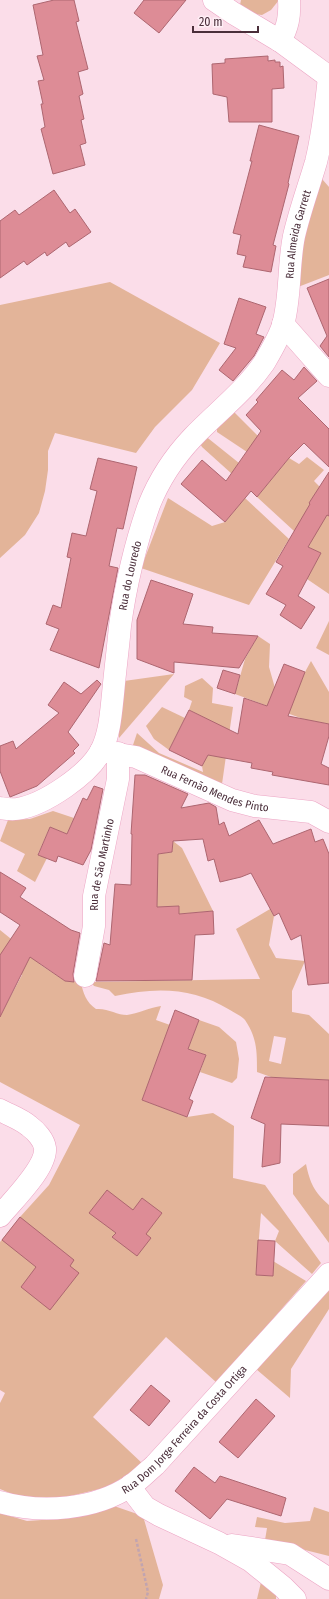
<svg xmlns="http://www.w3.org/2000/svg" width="329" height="1599" viewBox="0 0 329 1599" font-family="'Fira Sans Condensed',sans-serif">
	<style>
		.green { fill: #e3b499; fill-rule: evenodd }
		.building { fill: #dd8c96; stroke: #ad6670 }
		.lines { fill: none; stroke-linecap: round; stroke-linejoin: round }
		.minor-casing { stroke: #eca5c4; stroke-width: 23 }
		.path { stroke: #c1a4b0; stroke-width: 2.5; stroke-dasharray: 3 2; stroke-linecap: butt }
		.minor { stroke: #fff; stroke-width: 22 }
		.labels { text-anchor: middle; stroke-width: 3; stroke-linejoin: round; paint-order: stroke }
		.street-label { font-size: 11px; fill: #4a2e3a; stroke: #feeef5 }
	</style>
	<rect width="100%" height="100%" fill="#fbdde9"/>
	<g class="green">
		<path d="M241 0H279L271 10 262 15 254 14 240 5Z"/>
		<path d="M322 179 329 187V275L298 287 302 241Z"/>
		<path d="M110 282 220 343 192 390 155 427 136 453 55 433 48 451V470L45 491 39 513 25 535 0 558V305Z"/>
		<path d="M232 410 259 437 247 452 217 432V423Z"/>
		<path d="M204 435 239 463 232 474 202 447 198 440Z"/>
		<path d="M307 457 324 470 314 481 320 487 309 503 327 515 329 511V594L307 579 321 553 308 547 311 542 294 531 257 497 289 458 299 464Z"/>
		<path d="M168 498 212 526 225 522 245 498 289 539 249 605 141 568Z"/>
		<path d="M329 621V655L316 648Z"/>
		<path d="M258 636 270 644 269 667 275 688 305 672 311 661 329 692V724L306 720 235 694 245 659Z"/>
		<path d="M174 674 119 738V718L124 681Z"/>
		<path d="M202 678 213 688 212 703 233 707 222 784 132 748 137 733 159 753 203 772 202 766 222 727 189 710 192 701 184 697 185 686Z"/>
		<path d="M162 707 185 718 169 750 154 739 146 726Z"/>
		<path d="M53 811 74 818 67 834 50 827 38 854 47 858 35 882 17 871 25 854 0 841 8 820 30 819Z"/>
		<path d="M173 841 182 848 213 911 179 914V906L157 907V854L172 852Z"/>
		<path d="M270 909 274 916 269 945 276 958 305 961 292 991V1012L309 1015 329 1034V1080L271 1077 257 1072C257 1051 257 1038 245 1020 242 1016 234 1013 230 1010 193 987 156 987 115 996L109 990 94 986 91 982 260 979 236 929ZM274 1036 286 1038 281 1064 269 1061Z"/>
		<path d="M0 930 36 959 41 965 65 981 81 982C83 993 86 1002 96 1009 108 1008 117 1015 127 1015 137 1014 151 1007 161 1006L156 1020 170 1025 142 1100 187 1117 213 1113 234 1126 233 1178 265 1185 321 1263 312 1274 275 1241 279 1231 261 1213 256 1275 273 1276V1261L306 1281 217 1383 166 1337 93 1417 143 1464 108 1487 62 1498 19 1497 0 1489V1403L5 1393 0 1390V1242L20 1217 49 1185 80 1125 0 1082V1016L22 975 0 957Z"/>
		<path d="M199 1020 219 1027 236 1042 239 1059 237 1078 232 1083 200 1072 206 1055 188 1049Z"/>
		<path d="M306 1164C310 1183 314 1192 329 1205V1243L293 1194V1174Z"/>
		<path d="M329 1286V1309L291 1369 290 1398 256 1369Z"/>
		<path d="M114 1506 143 1516 163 1585 159 1599H0V1513L27 1521 71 1518Z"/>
		<path d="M314 1507 329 1512V1556L265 1540 267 1528 255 1527 257 1517 285 1523 310 1521Z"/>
		<path d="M262 1578 276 1592V1599H257Z"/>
	</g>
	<g class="building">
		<path d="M54 0H74L79 21 76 22 88 69 78 72 83 94 79 96 84 119 81 120 86 143 80 145 85 165 53 174 41 129 45 127 41 104H43L38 81 44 80 37 56 43 55 33 5Z"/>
		<path d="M144 0H186L159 33 134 13Z"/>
		<path d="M268 56V61L275 60V62H280V67L283 66 284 88 272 89V122H229L227 97 213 94 212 64 225 63V59Z"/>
		<path d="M259 125 299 136 288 183 289 184 273 245 276 246 271 272 243 267 246 256 237 254 241 235 233 233 252 161H250Z"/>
		<path d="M54 190 70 213 75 209 91 232 69 247 66 242 47 256 45 252 27 265 24 261 0 278V221L15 210 19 215Z"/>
		<path d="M329 279V357L320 346 327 336 307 288Z"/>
		<path d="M239 298 266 307 256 334 264 337 254 356 233 381 219 370 236 348 224 344Z"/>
		<path d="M304 367 317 381 298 398 329 429V467L304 443 289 458 257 497 251 491 225 522 181 484 202 460 226 481 261 431 246 415 258 402 256 400 282 370 294 380Z"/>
		<path d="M98 458 137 467 123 529 117 528 109 566 118 568 99 668 50 650 59 629 46 624 53 605 61 608 71 558 67 557 72 533 86 536 97 491 90 489Z"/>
		<path d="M329 472V516L327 515 308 547 321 553 298 596 315 607 301 629 280 615 286 605 266 594 283 566 276 562 310 504 309 503Z"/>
		<path d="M151 580 193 594 183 624 213 627 212 633 258 636 239 668 174 662V673L137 659V620Z"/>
		<path d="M284 664 305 672 288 716 329 724V736L321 764 329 768V785L272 775 273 772 251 768 252 763 208 755 202 766 169 750 189 710 238 734 244 698 267 706Z"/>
		<path d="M223 670 240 675 235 694 217 688Z"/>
		<path d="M97 680 101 684 68 732 79 745 73 751 75 753 37 786 10 797 0 771V746L13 741 16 749 59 713 48 705 64 682 81 694Z"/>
		<path d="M135 775H145L188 794 181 808 209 803 216 807 219 825 224 822 229 836 259 820 273 844 311 829 315 842 323 839 329 854V983L308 985 301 935 291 940 279 913 274 916 251 873 241 877 220 882 214 859 208 861 203 839 173 841 172 852 158 854 157 907 179 906V914L213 911 214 934 195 935 192 980 96 981 104 943 110 945 115 884 131 885 132 834H131Z"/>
		<path d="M94 786 103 789 91 850 83 865 58 856 56 862 38 855 50 827 67 834 83 798 87 800Z"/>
		<path d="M0 872 26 888 20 897 71 930 80 933 73 974 74 982 65 981 30 957 0 1017V955L20 925 0 912Z"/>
		<path d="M175 1010 199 1020 188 1049 206 1055 189 1099 193 1101 187 1117 142 1100Z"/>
		<path d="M265 1077 329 1080V1126L281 1124 280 1163 262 1167 265 1124 251 1118Z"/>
		<path d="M107 1190 133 1210 142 1198 162 1213 146 1234 151 1238 137 1256 112 1237 116 1233 89 1213Z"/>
		<path d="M20 1217 74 1260 70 1266 79 1273 50 1310 21 1287 36 1267 2 1240Z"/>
		<path d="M258 1240 275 1241 273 1276 256 1275Z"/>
		<path d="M151 1385 170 1401 149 1426 130 1410Z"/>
		<path d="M256 1399 275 1416 238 1458 219 1442Z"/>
		<path d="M194 1467 215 1483 220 1476 286 1498 281 1516 227 1499 210 1519 175 1491Z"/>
	</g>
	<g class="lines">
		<g class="minor-casing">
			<g id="minor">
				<path d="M214 0 233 13 280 41 329 77"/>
				<path d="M280 41C288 27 290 16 289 0"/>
				<path d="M283 324 329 376"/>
				<path id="s1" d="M101 751 136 757 232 800 255 806 311 812 329 822"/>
				<path id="s2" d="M0 808C6 809 11 810 17 809 44 805 90 774 102 749 110 732 111 712 113 694 115 671 118 649 120 626 125 588 136 541 149 505 159 480 174 457 193 437 217 412 244 392 264 363 271 351 279 338 283 325 291 296 288 265 294 236 300 210 309 186 316 162 323 134 326 105 329 77"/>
				<path id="s3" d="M85 976 94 926V896L118 779V753"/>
				<path d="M0 1110C9 1115 21 1119 29 1126 36 1131 44 1140 45 1148 47 1168 12 1201 0 1216"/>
				<path d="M131 1485 135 1494 145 1507 159 1515 219 1543 251 1561 283 1587 295 1599"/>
				<path id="s4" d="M0 1502C41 1514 95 1510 132 1485 140 1479 148 1471 155 1465L329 1274"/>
				<path d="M232 1545 290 1554 329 1579"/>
			</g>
		</g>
		<path class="path" d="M136 1539 148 1592 146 1599"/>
		<use href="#minor" class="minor"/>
	</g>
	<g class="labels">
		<g class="street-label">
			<text dy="4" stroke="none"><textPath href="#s2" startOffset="692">Rua Almeida Garrett</textPath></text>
			<text dy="4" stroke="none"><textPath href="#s2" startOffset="300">Rua do Louredo</textPath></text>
			<text dy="4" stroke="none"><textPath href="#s1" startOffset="121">Rua Fernão Mendes Pinto</textPath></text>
			<text dy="4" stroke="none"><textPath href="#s3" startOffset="113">Rua de São Martinho</textPath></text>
			<text dy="4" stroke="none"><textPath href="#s4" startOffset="213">Rua Dom Jorge Ferreira da Costa Ortiga</textPath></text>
		</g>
	</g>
	<path d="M193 26v6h65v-6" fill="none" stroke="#4a2e3a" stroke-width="2"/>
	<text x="199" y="26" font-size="12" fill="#4a2e3a" stroke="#feeef5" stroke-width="3" paint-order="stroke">20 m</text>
</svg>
